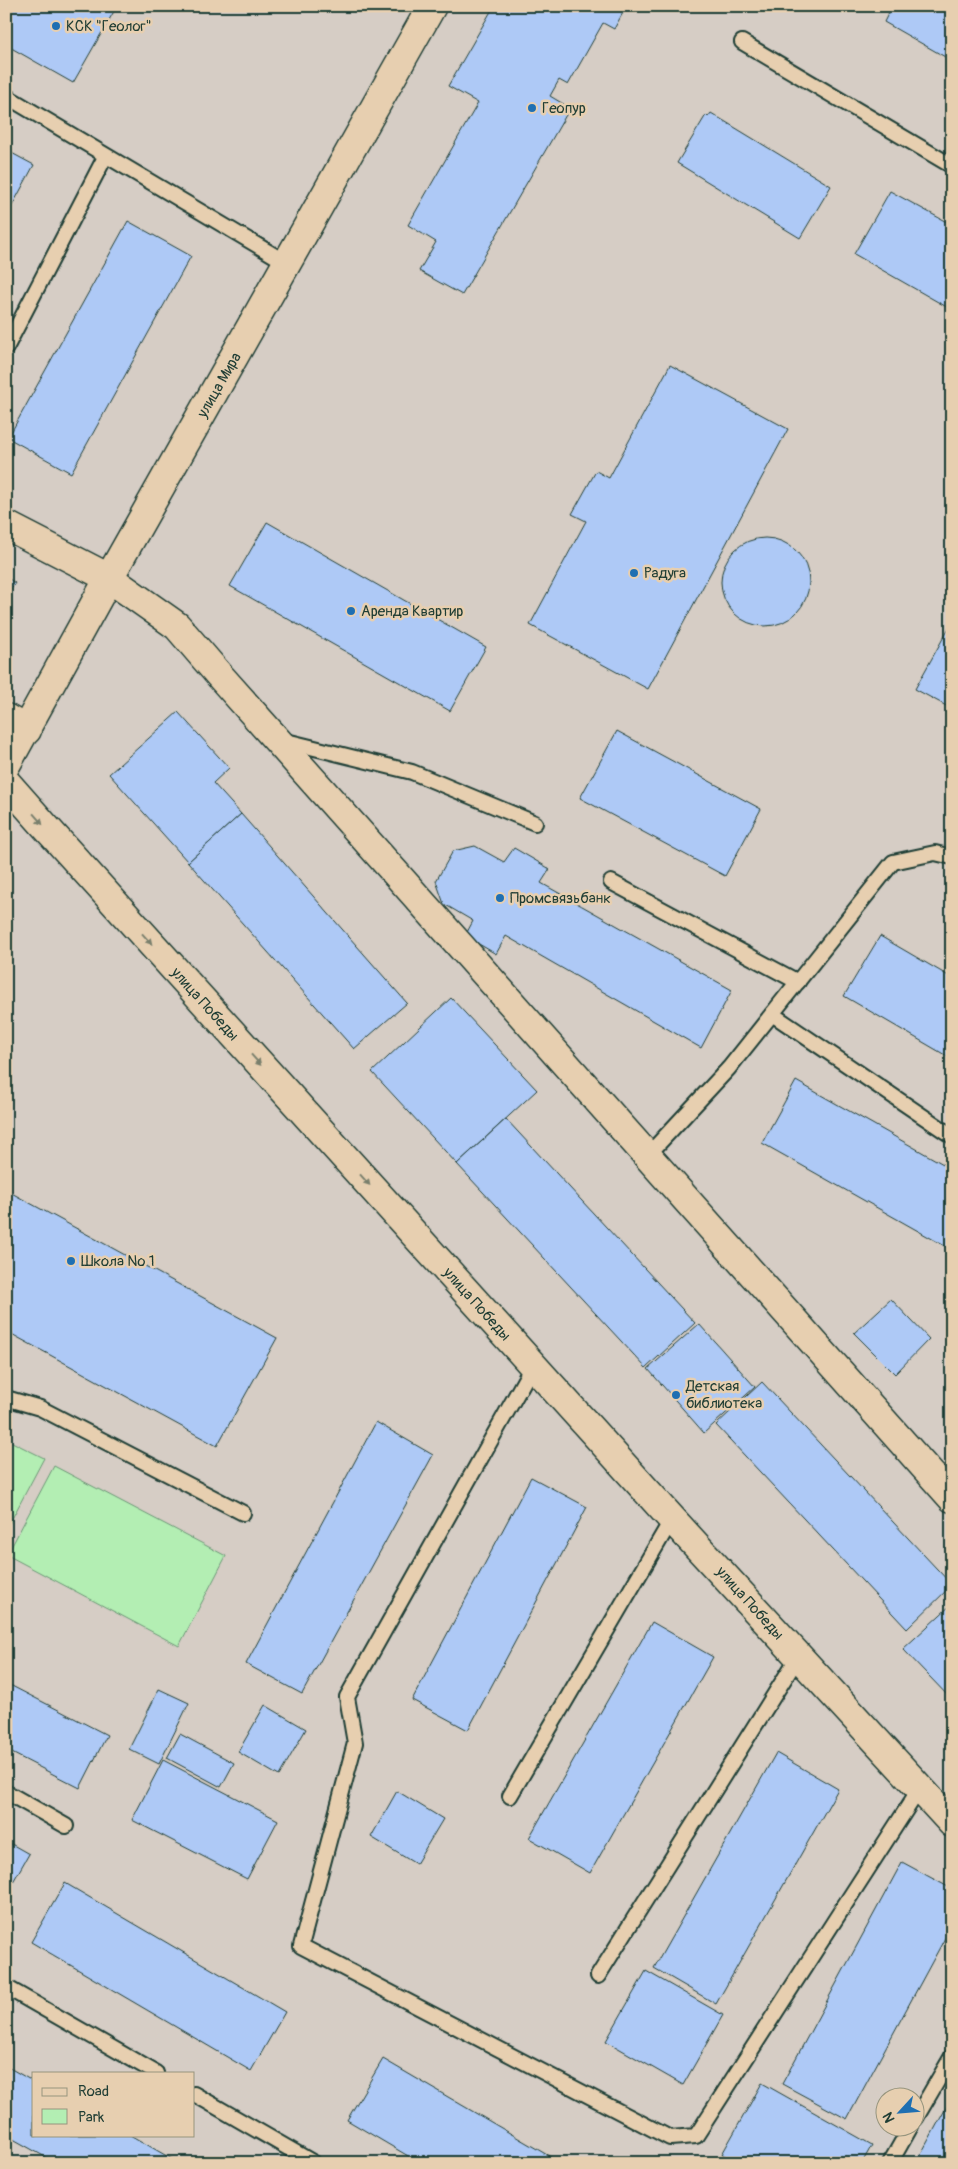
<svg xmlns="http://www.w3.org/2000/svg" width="958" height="2169" viewBox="0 0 958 2169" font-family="Pangolin,sans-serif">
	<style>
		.green { fill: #b3eeb3; stroke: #699674 }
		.building { fill: #aec9f6; stroke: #1f3d34 }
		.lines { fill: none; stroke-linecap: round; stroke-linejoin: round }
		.lane-casing { stroke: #1f3d34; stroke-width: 18 }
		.street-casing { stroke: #1f3d34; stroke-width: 31 }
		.secondary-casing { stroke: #1f3d34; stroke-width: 31 }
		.lane { stroke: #e7cfb0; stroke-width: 14 }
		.street { stroke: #e7cfb0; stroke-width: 28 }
		.secondary { stroke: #e7cfb0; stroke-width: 28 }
		.oneway { fill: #797f6c }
		.poi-dot { fill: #1f6fb2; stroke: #e7cfb0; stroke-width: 2 }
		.labels { text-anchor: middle; stroke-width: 5; stroke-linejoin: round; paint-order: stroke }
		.poi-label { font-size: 15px; fill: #1f3d34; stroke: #e7cfb0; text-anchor: start }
		.street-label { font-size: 15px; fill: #1f3d34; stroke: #e7cfb0 }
	</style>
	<rect width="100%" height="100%" fill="#d6cdc5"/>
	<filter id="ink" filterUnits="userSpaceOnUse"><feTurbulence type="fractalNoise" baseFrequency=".02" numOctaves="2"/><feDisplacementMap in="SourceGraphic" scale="10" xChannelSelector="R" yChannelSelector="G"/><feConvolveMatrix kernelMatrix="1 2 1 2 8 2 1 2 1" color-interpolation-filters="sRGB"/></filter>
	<g filter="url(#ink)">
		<g class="green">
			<path d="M6 1439 44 1458 6 1530Z"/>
			<path d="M54 1466 226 1556 179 1646 7 1555Z"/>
		</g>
		<g class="building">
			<path d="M6 6H117L73 83 6 45Z"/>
			<path d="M494 6H620L625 9 614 29 603 23 568 85 559 80 550 96 570 108 462 295 419 271 436 242 408 225 478 103 448 86Z"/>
			<path d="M892 6H952V50L947 58 884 22Z"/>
			<path d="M711 113 831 186 800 238 677 163 706 115 708 117Z"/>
			<path d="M6 150 34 165 6 217Z"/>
			<path d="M890 191 952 225V310L854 254Z"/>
			<path d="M128 221 191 256 71 473 8 438Z"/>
			<path d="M670 365 788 429 648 689 530 625 586 521 572 514 596 471 609 478Z"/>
			<path d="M267 522 486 647 450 711 230 586Z"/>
			<circle cx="765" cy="582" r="44"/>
			<path d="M6 577 15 583 6 596Z"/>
			<path d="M952 622V709L915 689Z"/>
			<path d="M178 712 229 768 213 783 241 814 188 862 109 774Z"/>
			<path d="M617 731 761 809 725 876 580 798Z"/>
			<path d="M241 814 407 1003 354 1049 188 862Z"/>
			<path d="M475 846 504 862 514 848 550 869 541 883 732 990 701 1048 506 936 496 954 465 936 473 921 444 904 436 881 453 851Z"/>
			<path d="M880 936 952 978V1059L844 996Z"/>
			<path d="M451 998 537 1090 457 1164 372 1072Z"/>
			<path d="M796 1081 952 1169V1250L762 1143Z"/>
			<path d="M506 1119 695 1323 646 1368 457 1164Z"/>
			<path d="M6 1190 277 1338 217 1446 6 1331Z"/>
			<path d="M891 1299 929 1339 895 1374 854 1333Z"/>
			<path d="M699 1324 755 1387 704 1433 648 1369Z"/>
			<path d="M762 1382 952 1585 907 1629 716 1425Z"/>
			<path d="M376 1422 433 1455 302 1694 246 1664Z"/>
			<path d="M531 1477 587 1507 468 1730 412 1700Z"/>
			<path d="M952 1604V1700L903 1649Z"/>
			<path d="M652 1622 713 1657 590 1873 529 1838Z"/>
			<path d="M6 1683 107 1735 80 1788 6 1750Z"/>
			<path d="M159 1689 189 1703 159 1764 129 1749Z"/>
			<path d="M265 1705 306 1729 279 1776 238 1752Z"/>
			<path d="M180 1734 234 1763 221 1787 167 1758Z"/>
			<path d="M776 1753 838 1789 716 2004 654 1968Z"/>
			<path d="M163 1760 278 1820 247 1879 132 1820Z"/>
			<path d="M397 1791 443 1819 416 1864 371 1837Z"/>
			<path d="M6 1841 29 1854 6 1894Z"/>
			<path d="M902 1862 952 1889V1925L847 2119 782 2084Z"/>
			<path d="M65 1883 285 2012 251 2071 31 1942Z"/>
			<path d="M646 1971 723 2015 683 2085 606 2041Z"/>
			<path d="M383 2059 561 2163H420L347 2120Z"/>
			<path d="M6 2066 34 2082V2135H130L179 2163H56L6 2135Z"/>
			<path d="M762 2083 872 2145 862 2163H738L722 2154Z"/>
			<path d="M952 2097V2163H916Z"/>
		</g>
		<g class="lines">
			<g class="lane-casing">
				<g id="lane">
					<path d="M742 42 952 166"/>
					<path d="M6 96 287 263"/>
					<path d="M6 348 105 157"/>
					<path d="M282 740 412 772 535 823"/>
					<path d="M611 882 798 982"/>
					<path d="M772 1014 952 1136"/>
					<path d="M647 1156 729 1068 893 862 935 853 952 857"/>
					<path d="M533 1365 347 1697 355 1743 301 1946 670 2138 696 2136 920 1788"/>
					<path d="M6 1398 40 1408 243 1513"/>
					<path d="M942 1487 952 1470"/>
					<path d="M6 1792 66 1826"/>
					<path d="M510 1796 672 1519"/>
					<path d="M598 1976 798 1657"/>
					<path d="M6 1987 156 2073"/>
					<path d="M194 2094 314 2163"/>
					<path d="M916 2118 952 2056"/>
					<path d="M890 2163 911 2126"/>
				</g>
			</g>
			<g class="street-casing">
				<g id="street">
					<path d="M6 525 109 578 177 626 220 676 952 1498"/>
					<path d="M6 718 27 730"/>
					<path d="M6 782 44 825 672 1519 952 1823"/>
				</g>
			</g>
			<g class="secondary-casing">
				<path id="secondary" d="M6 765 109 578 432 6"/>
			</g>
			<use href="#lane" class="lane"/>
			<use href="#street" class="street"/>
			<use href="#secondary" class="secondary"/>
		</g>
		<defs><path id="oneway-solid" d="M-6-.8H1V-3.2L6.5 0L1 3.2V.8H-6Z" transform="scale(1.25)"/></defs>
		<g class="oneway">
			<use href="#oneway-solid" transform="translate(38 819) rotate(49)"/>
			<use href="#oneway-solid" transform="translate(147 939) rotate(48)"/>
			<use href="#oneway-solid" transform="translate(256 1060) rotate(48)"/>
			<use href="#oneway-solid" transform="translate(365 1180) rotate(48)"/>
		</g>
	</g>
	<g class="poi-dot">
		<circle cx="56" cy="26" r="5"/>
		<circle cx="532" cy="108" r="5"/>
		<circle cx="634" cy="573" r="5"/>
		<circle cx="351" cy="611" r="5"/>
		<circle cx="500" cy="898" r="5"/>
		<circle cx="71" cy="1261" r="5"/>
		<circle cx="676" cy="1395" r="5"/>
	</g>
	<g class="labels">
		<g class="poi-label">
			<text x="66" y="31">КСК "Геолог"</text>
			<text x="542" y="113">Геопур</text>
			<text x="644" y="578">Радуга</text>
			<text x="361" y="616">Аренда Квартир</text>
			<text x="510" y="903">Промсвязьбанк</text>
			<text x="81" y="1266">Школа № 1</text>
			<text x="686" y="1391">Детская<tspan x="686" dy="17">библиотека</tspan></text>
		</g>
		<g class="street-label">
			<text transform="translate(219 385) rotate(-60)" y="5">улица Мира</text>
			<text transform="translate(205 1004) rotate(48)" y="5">улица Победы</text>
			<text transform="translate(477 1304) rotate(48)" y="5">улица Победы</text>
			<text transform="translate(750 1603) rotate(48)" y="5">улица Победы</text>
		</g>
	</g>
	<rect width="958" height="2169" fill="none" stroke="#e7cfb0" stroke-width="25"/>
	<rect x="12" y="12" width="933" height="2144" fill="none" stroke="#1f3d34" stroke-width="2" filter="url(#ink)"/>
	<rect x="32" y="2072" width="162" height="65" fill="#e7cfb0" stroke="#97957e"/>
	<rect x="42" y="2088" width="25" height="8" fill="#e7cfb0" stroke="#97957e"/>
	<text x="78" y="2096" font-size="15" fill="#1f3d34">Road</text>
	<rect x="42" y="2109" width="25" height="15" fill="#b3eeb3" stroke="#97957e"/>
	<text x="78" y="2122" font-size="15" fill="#1f3d34">Park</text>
	<g transform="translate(900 2112) rotate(244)"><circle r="24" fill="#e7cfb0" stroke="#97957e"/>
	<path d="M0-4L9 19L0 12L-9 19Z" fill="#1f6fb2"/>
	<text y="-8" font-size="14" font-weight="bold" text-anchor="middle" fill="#1f3d34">N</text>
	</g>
</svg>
